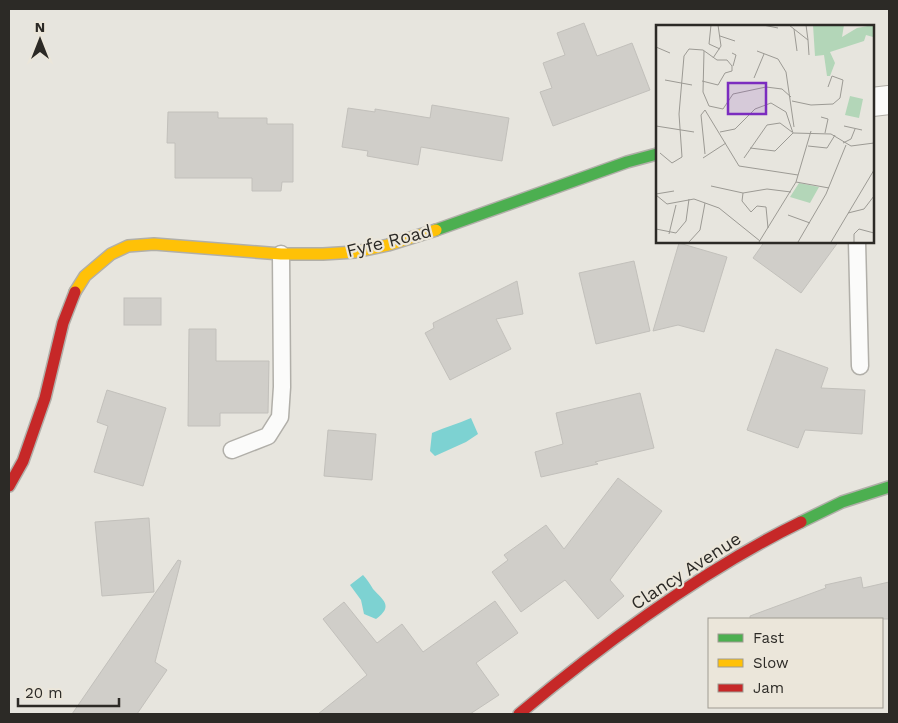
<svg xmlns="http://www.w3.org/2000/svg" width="898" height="723" viewBox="0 0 898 723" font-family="'Work Sans',sans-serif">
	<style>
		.water { fill: #7dd2d2 }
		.building { fill: #d0cec9; stroke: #c2c0bb }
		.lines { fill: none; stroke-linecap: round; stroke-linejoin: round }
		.lane-casing { stroke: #b1afa9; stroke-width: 19 }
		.street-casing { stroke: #b1afa9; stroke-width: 30 }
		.fast-casing { stroke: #b1afa9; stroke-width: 14 }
		.slow-casing { stroke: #b1afa9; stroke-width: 14 }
		.jam-casing { stroke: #b1afa9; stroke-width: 14 }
		.lane { stroke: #fbfbfa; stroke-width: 16 }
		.street { stroke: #fbfbfa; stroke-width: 28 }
		.fast { stroke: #4caf50; stroke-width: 11 }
		.slow { stroke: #ffc107; stroke-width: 11 }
		.jam { stroke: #c62828; stroke-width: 11 }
		.labels { text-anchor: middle; stroke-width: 4.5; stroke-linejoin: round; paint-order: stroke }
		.street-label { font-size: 18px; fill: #2c2a26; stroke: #ebe6da }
		.inset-road { fill: none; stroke: #9c9a94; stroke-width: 1 }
		.view { fill: #7b2cbf; fill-opacity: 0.15; stroke: #7b2cbf; stroke-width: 2.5 }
		.inset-edge { fill: none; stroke: #2c2a26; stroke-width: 2.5 }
	</style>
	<rect width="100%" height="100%" fill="#e7e5de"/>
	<g class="water">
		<path d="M471 418 478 434 466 442 435 456 430 451 432 433C445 427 458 424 471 418Z"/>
		<path d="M363 575C367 579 370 584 373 589 383 600 394 606 376 619L364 614 361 600 350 585Z"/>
	</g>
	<g class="building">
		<path d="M584 23 597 56 632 43 650 90 553 126 540 92 552 88 543 63 565 55 557 33Z"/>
		<path d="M432 105 509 118 502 161 421 147 418 165 367 156 368 151 342 147 348 108 375 112V109L430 118Z"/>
		<path d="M168 112H218V118H267V124H293V182H282L281 191H252V178H175V143H167Z"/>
		<path d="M765 241H839L801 293 753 258Z"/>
		<path d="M679 243 727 257 704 332 678 325 653 331Z"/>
		<path d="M634 261 650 331 596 344 579 273Z"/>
		<path d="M517 281 523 314 496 319 511 349 450 380 425 333 434 328 433 323Z"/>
		<rect x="124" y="298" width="37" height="27"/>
		<path d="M189 329H216V361H269L268 413H220V426H188Z"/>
		<path d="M776 349 828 368 821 388 865 390 862 434 805 430 798 448 747 430Z"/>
		<path d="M107 390 166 408 143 486 94 472 108 426 97 422Z"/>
		<path d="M640 393 654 448 595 462 598 464 541 477 535 452 563 444 556 413Z"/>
		<path d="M328 430 376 434 372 480 324 476Z"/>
		<path d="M618 478 662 511 610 580 624 596 598 619 565 580 521 612 492 572 508 560 504 555 546 525 564 549Z"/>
		<path d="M149 518 154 592 102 596 95 522Z"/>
		<path d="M178 560 181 561 155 662 167 670 137 714H72Z"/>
		<path d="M861 577 863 588 889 582V619H750V616L826 588 825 585Z"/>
		<path d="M495 601 518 633 476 663 499 695 470 714H318L367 675 323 619 344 602 377 643 402 624 423 652Z"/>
	</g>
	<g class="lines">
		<g class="lane-casing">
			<g id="lane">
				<path d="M857 241 860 366"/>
				<path d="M232 450 268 436 280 417 282 387 281 254"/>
			</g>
		</g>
		<g class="street-casing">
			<path id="street" d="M872 102 889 100"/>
		</g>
		<g class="fast-casing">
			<g id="fast">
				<path d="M436 230 627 162 657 154"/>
				<path d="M801 522 842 502 889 487"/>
			</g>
		</g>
		<g class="slow-casing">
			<path id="slow" d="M75 292 85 276 111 254 128 246 154 244 281 254H323L355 252 388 245 436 230"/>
		</g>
		<g class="jam-casing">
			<g id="jam">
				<path d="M9 486 23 461 45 398 63 323 75 292"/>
				<path d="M519 714C604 643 701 571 801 522"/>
			</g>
		</g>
		<use href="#lane" class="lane"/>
		<use href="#street" class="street"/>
		<use href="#fast" class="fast"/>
		<use href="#slow" class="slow"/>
		<use href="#jam" class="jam"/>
	</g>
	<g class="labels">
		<g class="street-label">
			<text transform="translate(389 241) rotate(-14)" y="6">Fyfe Road</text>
			<text transform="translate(686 571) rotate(-33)" y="6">Clancy Avenue</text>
		</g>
	</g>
	<g transform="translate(656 25)">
		<rect width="218" height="218" fill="#e7e5de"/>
		<path d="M157 0H188L186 12 201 3 217 0V12L210 10 208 16 174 27 179 38 174 51H171L168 30 159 31ZM194 71 207 74 203 93 189 90ZM143 158 163 162 154 178 134 172Z" fill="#b3d6b8"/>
		<path class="inset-road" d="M55 0 53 19 64 24M107 0 122 3M133 0 138 4 141 26M138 4 152 15 150 0M64 11 79 16M152 15 153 30M0 22 14 28M48 26 47 67 53 81 67 84 77 69 110 62 126 64 135 72M101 26 122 34 130 47 138 102M76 28 80 30 77 41M57 33 65 21 62 0M98 53 108 29M9 55 36 60M136 76 155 80 177 79 184 73 187 55 176 51 172 62M165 92 172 94 169 108M0 101 38 107M188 101 206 105M64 107 79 104 99 84 115 78 130 87 137 108M137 108 175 109 195 121 218 118M187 118 195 114 199 104M152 121 171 123 179 110M94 123 119 126 137 108M4 128 16 138 26 132 23 89 28 31 33 24 47 25 61 35H71L76 41V46L69 48 62 60 46 56M49 129 45 90 49 85 83 141 142 150M47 133 70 118M88 133 111 100 124 98 136 107M140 157 173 163M55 161 87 168 111 164 135 167M87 168 86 176 95 187 101 181 110 182 112 203M0 169 18 166M0 170 11 179 38 174 63 183 104 216M192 188 208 184 218 171M132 190 154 198M0 204 20 208 30 196 33 174M13 209 20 180M33 217 44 205 49 178M103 217 140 157 155 106M142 217 170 169 190 120M175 217 218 145M198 217V209L203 204 218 208"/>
		<path class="view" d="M72 58H110V89H72Z"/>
		<rect width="218" height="218" class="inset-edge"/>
	</g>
	<rect width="898" height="723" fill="none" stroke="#2c2a26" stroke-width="20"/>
	<rect x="708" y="618" width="175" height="90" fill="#ebe6da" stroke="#9f9b92"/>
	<rect x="718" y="634" width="25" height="8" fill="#4caf50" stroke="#9f9b92"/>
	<text x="753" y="643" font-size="15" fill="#2c2a26">Fast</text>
	<rect x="718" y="659" width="25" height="8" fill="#ffc107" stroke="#9f9b92"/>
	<text x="753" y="668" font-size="15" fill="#2c2a26">Slow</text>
	<rect x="718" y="684" width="25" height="8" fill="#c62828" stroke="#9f9b92"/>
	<text x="753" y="693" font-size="15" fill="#2c2a26">Jam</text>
	<g transform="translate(40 40)" stroke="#ebe6da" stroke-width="4" paint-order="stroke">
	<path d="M0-4L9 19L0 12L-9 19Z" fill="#2c2a26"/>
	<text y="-8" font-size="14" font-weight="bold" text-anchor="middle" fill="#2c2a26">N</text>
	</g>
	<path d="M18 698v8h101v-8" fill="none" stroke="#2c2a26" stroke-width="2.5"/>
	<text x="25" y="698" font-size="15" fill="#2c2a26" stroke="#ebe6da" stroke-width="4" paint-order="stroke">20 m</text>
</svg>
